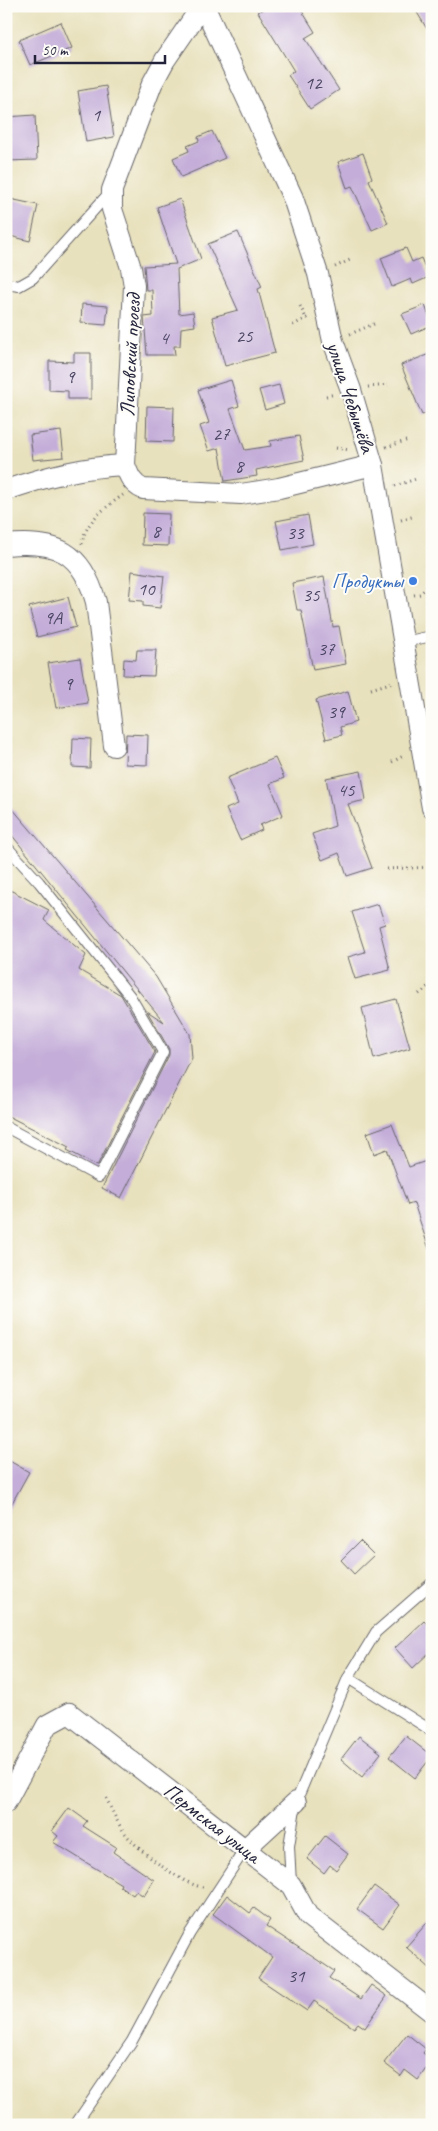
<svg xmlns="http://www.w3.org/2000/svg" width="438" height="2131" viewBox="0 0 438 2131" font-family="Caveat,sans-serif">
	<style>
		.building { fill: #c4aed9 }
		.lines { fill: none; stroke-linecap: round; stroke-linejoin: round }
		.service-casing { stroke: #676568; stroke-width: 12 }
		.minor-casing { stroke: #676568; stroke-width: 22 }
		.path { stroke: #676568; stroke-width: 3; stroke-dasharray: 1 4; stroke-linecap: butt }
		.service { stroke: #fff; stroke-width: 10 }
		.minor { stroke: #fff; stroke-width: 20 }
		.shop-dot { fill: #3f7fe0; stroke: #fdfcf7; stroke-width: 2 }
		.labels { text-anchor: middle; stroke-width: 4; stroke-linejoin: round; paint-order: stroke }
		.number-label { font-size: 19px; fill: #4a4562 }
		.street-label { font-size: 21px; fill: #22223b; stroke: #fdfcf7 }
		.shop-label { font-size: 21px; fill: #366cbe; stroke: #fdfcf7; text-anchor: end }
	</style>
	<rect width="100%" height="100%" fill="#fdfcf7"/>
	<filter id="ink" filterUnits="userSpaceOnUse"><feTurbulence type="fractalNoise" baseFrequency=".02" numOctaves="2"/><feDisplacementMap in="SourceGraphic" scale="10" xChannelSelector="R" yChannelSelector="G"/><feConvolveMatrix kernelMatrix="1 2 1 2 8 2 1 2 1" color-interpolation-filters="sRGB"/></filter>
	<filter id="wash" filterUnits="userSpaceOnUse"><feTurbulence type="fractalNoise" baseFrequency=".0096" numOctaves="4" result="noise"/><feDisplacementMap in="SourceGraphic" scale="20" xChannelSelector="R" yChannelSelector="G"/><feGaussianBlur stdDeviation="1.12" result="paint"/><feColorMatrix in="noise" values="0 0 0 0 0 0 0 0 0 0 0 0 0 0 0 0 0 1.4 0 .05"/><feComposite in="paint" operator="in"/></filter>
	<g filter="url(#wash)">
		<rect width="100%" height="100%" fill="#e8e1bd"/>
		<g id="blocks">
			<g class="building">
				<path d="M268 6H299L315 32 305 38 339 90 310 109 288 75 294 71 258 12Z"/>
				<path d="M413 6H432V37Z"/>
				<path d="M61 22 72 48 30 65 19 40Z"/>
				<path d="M106 86 114 137 86 142 78 91Z"/>
				<path d="M35 115 37 160 6 161V117Z"/>
				<path d="M212 131 225 158 181 177 173 158 189 151 187 146 199 141 198 137Z"/>
				<path d="M363 153 372 178 369 180 388 223 372 230 352 186 347 188 338 162Z"/>
				<path d="M10 199 38 205 30 241 6 235V218Z"/>
				<path d="M180 199 201 259 177 269 179 314 193 312 195 326 181 328 180 346H174L175 355H147L144 317 153 316 152 290H146L144 266 176 264 157 207Z"/>
				<path d="M238 232 262 287 258 289 275 353 225 366 212 317 238 310 208 244Z"/>
				<path d="M406 248 412 262 421 258 429 277 413 284 411 279 392 287 381 258Z"/>
				<path d="M82 304 108 306 106 325 81 323Z"/>
				<path d="M425 305 432 325 411 334 402 314Z"/>
				<path d="M74 353H91V399H68V391L49 390V361L74 362Z"/>
				<path d="M432 353V410L422 415 401 365Z"/>
				<path d="M231 380 239 406 230 409 245 450 271 446 270 441 299 436 304 460 256 470 257 476 225 481 219 448 209 451 200 426 209 423 198 390Z"/>
				<path d="M279 385 284 404 265 410 259 390Z"/>
				<path d="M147 406 174 407 173 442 146 441Z"/>
				<path d="M61 431 64 457 33 460 30 435Z"/>
				<path d="M143 513 169 514 168 546 142 545Z"/>
				<path d="M308 515 313 544 282 550 276 521Z"/>
				<path d="M132 571 164 576 160 608 143 606V601L129 600Z"/>
				<path d="M324 577 333 627 339 626 346 664 313 670 301 610H297L292 583Z"/>
				<path d="M68 597 76 627 37 637 29 607Z"/>
				<path d="M137 650H156L154 676 123 675 124 659 136 660Z"/>
				<path d="M80 658 88 703 56 708 48 663Z"/>
				<path d="M348 691 356 722 340 727 342 735 326 739 316 700Z"/>
				<path d="M126 734 148 735 147 765 125 764Z"/>
				<path d="M73 738 91 739 90 768 72 767Z"/>
				<path d="M275 758 284 778 270 784 283 815 260 825 262 830 240 840 226 809 238 804 227 778Z"/>
				<path d="M361 771 366 800 348 804 372 868 347 876 339 853 322 860 312 834 335 826 326 778Z"/>
				<path d="M6 801 156 977 190 1034 192 1058 121 1198 102 1188 169 1055V1049L147 1011 164 1022 6 828Z"/>
				<path d="M6 888 49 910 44 920 86 955 79 970 121 995 155 1052 97 1166 67 1150 69 1147 6 1115Z"/>
				<path d="M378 904 385 924 379 926 390 970 355 979 348 957 365 952 352 912Z"/>
				<path d="M396 999 410 1048 374 1059 362 1008Z"/>
				<path d="M392 1124 409 1167 432 1159V1248L429 1249 414 1203 408 1205 387 1149 374 1154 367 1133Z"/>
				<path d="M6 1459 29 1472 6 1514Z"/>
				<path d="M360 1541 374 1555 354 1574 341 1560Z"/>
				<path d="M424 1621 432 1629V1650L413 1668 395 1648Z"/>
				<path d="M359 1736 381 1753 362 1777 341 1759Z"/>
				<path d="M406 1736 432 1756 415 1778 389 1757Z"/>
				<path d="M69 1808 87 1821 83 1826 116 1847 113 1852 154 1880 144 1896 136 1891 133 1895 120 1886 121 1884 53 1842 58 1836 52 1831Z"/>
				<path d="M325 1836 348 1854 336 1870 330 1865 324 1873 307 1859Z"/>
				<path d="M374 1886 400 1905 383 1928 357 1909Z"/>
				<path d="M227 1895 250 1913 254 1908 270 1920 266 1926 334 1971 329 1978 361 1999 371 1985 387 1996 365 2028 358 2023 354 2028 314 2001 307 2011 258 1978 272 1957 213 1914Z"/>
				<path d="M432 1917V1970L406 1947Z"/>
				<path d="M407 2034 426 2049 423 2053 432 2060 418 2080 405 2070 401 2076 384 2063Z"/>
			</g>
		</g>
	</g>
	<g filter="url(#ink)">
		<use href="#blocks" fill-opacity="0" stroke="#676568" stroke-width="1"/>
		<g class="lines">
			<g class="service-casing">
				<g id="service">
					<path d="M6 284 19 286 33 278 110 192"/>
					<path d="M404 642 432 636"/>
					<path d="M6 846 39 882 130 996 163 1052 99 1177 6 1127"/>
					<path d="M348 1678 432 1731"/>
					<path d="M291 1884 289 1846 296 1802 348 1678 376 1632 432 1583"/>
					<path d="M75 2125 132 2041 190 1933 245 1849"/>
				</g>
			</g>
			<g class="minor-casing">
				<g id="minor">
					<path d="M202 6 165 60 152 84 112 190V209L131 268 134 286 125 465C129 476 132 484 143 489L241 494 279 488 373 465"/>
					<path d="M204 6 293 198 318 274 333 341 351 390 373 465 432 808"/>
					<path d="M6 490C48 476 82 467 125 465"/>
					<path d="M6 545C57 540 82 552 96 602L114 746"/>
					<path d="M6 1802 47 1725 69 1713 291 1885 308 1916 432 2012"/>
					<path d="M245 1849 296 1802"/>
				</g>
			</g>
			<g class="path">
				<path d="M335 267 352 259"/>
				<path d="M300 306 306 318"/>
				<path d="M293 325 309 317"/>
				<path d="M350 334 374 324"/>
				<path d="M368 387 388 385"/>
				<path d="M326 396 335 394"/>
				<path d="M386 447 409 440"/>
				<path d="M336 448 350 450"/>
				<path d="M395 486 416 479"/>
				<path d="M401 520 415 516"/>
				<path d="M82 544C85 521 105 508 123 495"/>
				<path d="M414 595 420 594 431 583"/>
				<path d="M371 689 393 682"/>
				<path d="M392 762 405 755"/>
				<path d="M387 869 432 867"/>
				<path d="M419 994 432 983"/>
				<path d="M106 1798C112 1810 117 1823 125 1833 136 1849 186 1888 205 1887"/>
			</g>
			<use href="#service" class="service"/>
			<use href="#minor" class="minor"/>
		</g>
	</g>
	<circle class="shop-dot" cx="413" cy="581" r="5"/>
	<g class="labels">
		<g class="number-label">
			<text x="313" y="89">12</text>
			<text x="96" y="121">1</text>
			<text x="244" y="342">25</text>
			<text x="164" y="344">4</text>
			<text x="70" y="383">9</text>
			<text x="221" y="440">27</text>
			<text x="239" y="472">8</text>
			<text x="156" y="537">8</text>
			<text x="295" y="539">33</text>
			<text x="146" y="595">10</text>
			<text x="311" y="601">35</text>
			<text x="53" y="624">9А</text>
			<text x="326" y="655">37</text>
			<text x="68" y="690">9</text>
			<text x="336" y="718">39</text>
			<text x="346" y="796">45</text>
			<text x="296" y="1982">31</text>
		</g>
		<g class="street-label">
			<text transform="translate(130 355) rotate(-87)" y="7">Липовский проезд</text>
			<text transform="translate(351 397) rotate(72)" y="7">улица Чебышёва</text>
			<text transform="translate(212 1823) rotate(38)" y="7">Пермская улица</text>
		</g>
		<g class="shop-label">
			<text x="403" y="588">Продукты</text>
		</g>
	</g>
	<rect width="438" height="2131" fill="none" stroke="#fdfcf7" stroke-width="25"/>
	<path d="M35 55v8h130v-8" fill="none" stroke="#22223b" stroke-width="2.5"/>
	<text x="42" y="55" font-size="15" fill="#22223b" stroke="#fdfcf7" stroke-width="4" paint-order="stroke">50 m</text>
</svg>
